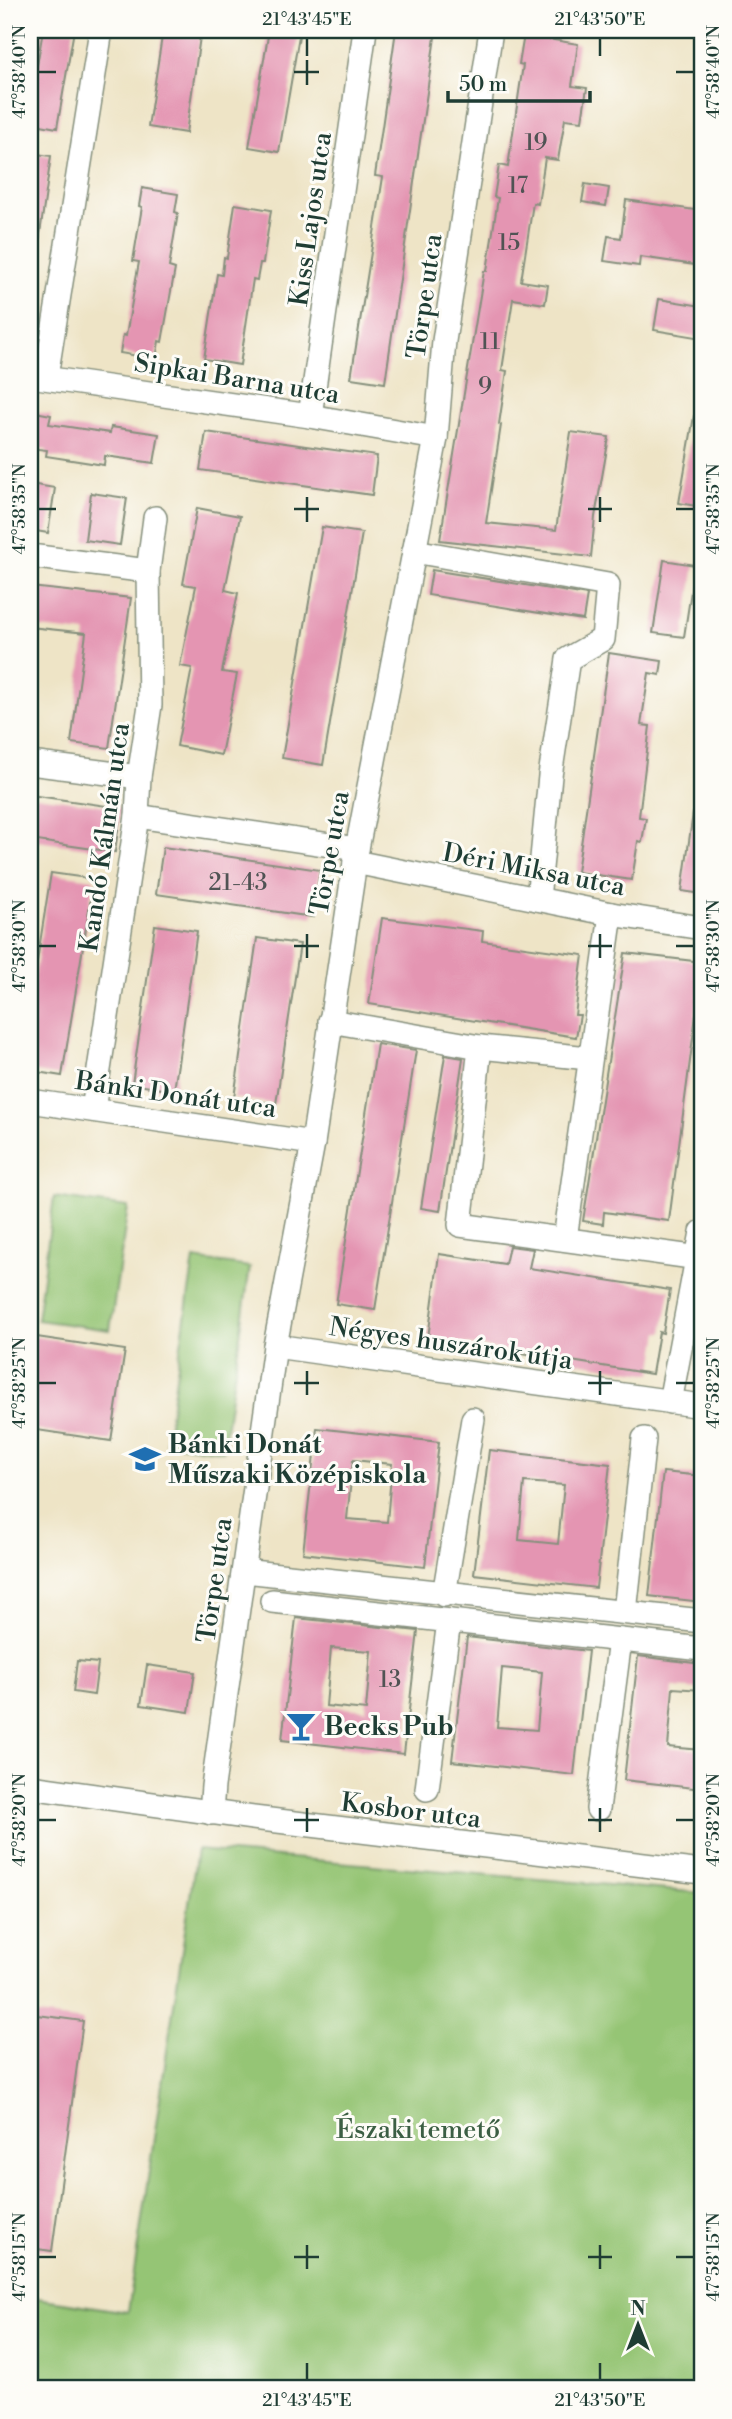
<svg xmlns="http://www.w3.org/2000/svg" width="732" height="2419" viewBox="0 0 732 2419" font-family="'Libre Bodoni',serif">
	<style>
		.green { fill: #95c574; stroke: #5a8154; stroke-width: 2 }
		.building { fill: #e495b2; fill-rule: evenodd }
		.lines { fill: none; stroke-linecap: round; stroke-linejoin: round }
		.street-casing { stroke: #86907d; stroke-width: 26 }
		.street { stroke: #fff; stroke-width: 23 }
		.ticks { fill: none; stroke: #1f3d34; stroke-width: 2.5 }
		.labels { text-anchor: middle; stroke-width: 6; stroke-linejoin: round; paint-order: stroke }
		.number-label { font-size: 23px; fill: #505354 }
		.street-label { font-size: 26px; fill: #1f3d34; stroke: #fdfcf7 }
		.poi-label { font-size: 26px; font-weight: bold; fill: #1f3d34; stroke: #fdfcf7; text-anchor: start }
		.park-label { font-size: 26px; fill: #3c5f44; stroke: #fdfcf7 }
		.neatline { fill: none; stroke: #1f3d34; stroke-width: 2.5 }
		.ticks-label { font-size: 18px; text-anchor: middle; fill: #1f3d34 }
	</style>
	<rect width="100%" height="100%" fill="#fdfcf7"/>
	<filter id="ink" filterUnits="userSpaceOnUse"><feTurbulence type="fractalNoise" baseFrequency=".0143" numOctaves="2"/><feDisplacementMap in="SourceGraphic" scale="14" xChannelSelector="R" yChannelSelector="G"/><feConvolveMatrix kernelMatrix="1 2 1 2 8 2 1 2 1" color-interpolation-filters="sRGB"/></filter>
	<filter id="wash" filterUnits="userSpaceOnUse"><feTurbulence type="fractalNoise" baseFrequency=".00686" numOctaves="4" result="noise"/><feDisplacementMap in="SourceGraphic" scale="28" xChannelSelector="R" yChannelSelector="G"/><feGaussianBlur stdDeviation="1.57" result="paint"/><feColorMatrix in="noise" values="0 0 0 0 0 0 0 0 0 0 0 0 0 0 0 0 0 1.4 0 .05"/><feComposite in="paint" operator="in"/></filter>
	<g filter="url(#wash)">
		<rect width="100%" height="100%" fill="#eee4c6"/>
		<g class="green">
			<path d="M54 1197 128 1207 110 1330 37 1320Z"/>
			<path d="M194 1259 250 1267 223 1451 166 1443Z"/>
			<path d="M197 1850 702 1893V2389H30V2297L128 2312Z"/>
		</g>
		<g id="blocks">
			<g class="building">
				<path d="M43 30H74L57 128 30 123V107Z"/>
				<path d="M163 30H201L186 133 148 127Z"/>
				<path d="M269 30H300L279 152 249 147Z"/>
				<path d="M396 30H436L385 383 351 378 383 177 375 176Z"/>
				<path d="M524 35 578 44 572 86 587 88 582 121 565 119 558 160 545 158 538 204 533 203 521 281 548 285 545 304 513 299 502 370 507 371 499 424 501 425 486 523 556 530 571 432 609 437 595 517 591 557 440 540 484 271H487L498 198 494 197 499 165 508 167 523 65 519 64Z"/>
				<path d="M30 153 51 156 39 241 30 240Z"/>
				<path d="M585 184 609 188 606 206 582 202Z"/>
				<path d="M142 188 178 194 175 212 178 213 169 267 175 269 162 342 159 341 156 359 120 353 123 335 126 336 139 262 133 261 142 207 139 206Z"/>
				<path d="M626 200 702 211V266L640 257 639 266 604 261 608 236 621 238Z"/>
				<path d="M235 204 271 210 263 263H260L257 280 253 279 240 365 204 359 217 274 222 275 224 257 227 258Z"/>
				<path d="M659 299 702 306V338L654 330Z"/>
				<path d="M30 411 51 415 49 424 110 433 111 427 159 434 154 463 105 456 104 465 46 456 47 450 30 448Z"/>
				<path d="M694 416 702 417V507L679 503Z"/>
				<path d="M206 432 377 456 372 495 200 470Z"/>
				<path d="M30 484 55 488 48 533 30 530Z"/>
				<path d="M91 493 127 498 120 545 85 540Z"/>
				<path d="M197 508 240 516 225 590 238 593 222 672 237 674 221 755 177 746 192 668 180 666 196 586 183 584Z"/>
				<path d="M322 527 362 533 323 765 282 758Z"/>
				<path d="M664 560 695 565 684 637 653 633Z"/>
				<path d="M432 570 587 595 583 620 428 595Z"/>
				<path d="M30 587 131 598 109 748 71 743 86 633 30 627Z"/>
				<path d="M609 653 662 661 660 675 649 673 641 725 650 726 639 817 646 818 642 842 638 841 632 880 577 872Z"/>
				<path d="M30 795 121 808 115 852 30 840Z"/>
				<path d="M693 813 702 814V894L682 891Z"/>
				<path d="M163 847 320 870 313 917 156 894Z"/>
				<path d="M51 873 94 879 62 1076 30 1071V1006Z"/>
				<path d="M382 918 483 931 482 941 583 955 575 1015H580L576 1037 369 1004Z"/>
				<path d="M155 925 197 931 174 1091 132 1084Z"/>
				<path d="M257 938 300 944 276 1104 234 1098Z"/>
				<path d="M625 953 702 962V969L669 1221 604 1212 603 1224 583 1221Z"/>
				<path d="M377 1044 416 1050 375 1310 336 1304Z"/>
				<path d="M445 1055 463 1058 440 1211 421 1208Z"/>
				<path d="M509 1246 533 1249 529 1268 670 1290 663 1333 659 1332 652 1374 428 1338 439 1254 505 1264Z"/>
				<path d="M30 1336 125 1350 111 1441 30 1429Z"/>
				<path d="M317 1428 439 1442 425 1567 303 1553ZM353 1460 392 1464 387 1522 347 1519Z"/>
				<path d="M489 1450 610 1464 596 1588 474 1574ZM524 1482 564 1485 558 1544 519 1540Z"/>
				<path d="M663 1472 702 1476V1500L695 1566 702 1567V1602L649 1596Z"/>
				<path d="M296 1618 418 1631 404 1754 282 1740ZM331 1648 371 1651 366 1710 326 1706Z"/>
				<path d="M467 1637 588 1651 574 1775 452 1761ZM502 1668 542 1672 537 1730 497 1727Z"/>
				<path d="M638 1656 702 1664V1690L673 1688 668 1747 702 1750V1789L624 1780Z"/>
				<path d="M77 1661 98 1663 94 1695 73 1692Z"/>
				<path d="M147 1665 195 1672 189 1712 141 1705Z"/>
				<path d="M30 2014 83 2021 52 2251 30 2248Z"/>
			</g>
		</g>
	</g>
	<g filter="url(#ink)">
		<use href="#blocks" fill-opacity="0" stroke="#86907d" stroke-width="2"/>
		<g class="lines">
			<g class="street-casing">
				<g id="street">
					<path d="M30 376 310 416 436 438"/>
					<path d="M46 377 101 30"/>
					<path d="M310 416 365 30"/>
					<path d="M414 551 608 585 603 639 568 659 550 776 538 899"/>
					<path d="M30 556 148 571"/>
					<path d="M30 763 139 777"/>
					<path d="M137 816 357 849"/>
					<path d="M355 862 611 914 702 928"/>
					<path d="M330 1021 480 1047 589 1058"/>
					<path d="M480 1047 460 1225 699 1258"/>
					<path d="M30 1101 313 1143"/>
					<path d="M93 1110 137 816 139 777 150 705 148 571 155 518"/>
					<path d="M565 1239 611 914"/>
					<path d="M275 1346 702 1406"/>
					<path d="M670 1402 702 1232"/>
					<path d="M244 1571 702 1621"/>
					<path d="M444 1595 473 1419"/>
					<path d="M272 1601 702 1649"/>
					<path d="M625 1612 644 1439"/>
					<path d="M30 1787 253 1818 702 1872"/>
					<path d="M427 1789 449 1621"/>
					<path d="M598 1809 620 1640"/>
					<path d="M211 1813 213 1786 275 1346 313 1143 357 849 436 438 444 341 491 30"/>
				</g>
			</g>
			<use href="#street" class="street"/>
		</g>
	</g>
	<path class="ticks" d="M307 38V56M600 38V56M307 60V85M38 72H56M294 72H319M676 72H694M307 497V522M600 497V522M38 509H56M294 509H319M588 509H612M676 509H694M307 934V958M600 934V958M38 946H56M294 946H319M588 946H612M676 946H694M307 1371V1395M600 1371V1395M38 1383H56M294 1383H319M588 1383H612M676 1383H694M307 1808V1832M600 1808V1832M38 1820H56M294 1820H319M588 1820H612M676 1820H694M307 2245V2269M600 2245V2269M38 2257H56M294 2257H319M588 2257H612M676 2257H694M307 2363V2380M600 2363V2380"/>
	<defs>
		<g id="school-bare" transform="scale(2.415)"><path d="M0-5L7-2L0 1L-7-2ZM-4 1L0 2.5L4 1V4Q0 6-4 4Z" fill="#1f6fb2" stroke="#fdfcf7" stroke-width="2.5" paint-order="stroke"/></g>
		<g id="bar-bare" transform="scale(2.415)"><path d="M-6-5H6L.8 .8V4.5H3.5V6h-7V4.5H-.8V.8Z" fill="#1f6fb2" stroke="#fdfcf7" stroke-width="2.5" paint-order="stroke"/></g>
	</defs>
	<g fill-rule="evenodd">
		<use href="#school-bare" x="145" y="1459"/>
		<use href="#bar-bare" x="301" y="1726"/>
	</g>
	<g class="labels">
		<g class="number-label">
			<text x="536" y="150">19</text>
			<text x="518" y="193">17</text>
			<text x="509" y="250">15</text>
			<text x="490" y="349">11</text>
			<text x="485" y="394">9</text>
			<text x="238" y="890">21-43</text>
			<text x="390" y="1687">13</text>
		</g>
		<g class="street-label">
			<text transform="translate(310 219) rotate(-82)" y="9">Kiss Lajos utca</text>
			<text transform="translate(424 296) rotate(-82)" y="9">Törpe utca</text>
			<text transform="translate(237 378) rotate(9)" y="9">Sipkai Barna utca</text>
			<text transform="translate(104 837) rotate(-82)" y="9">Kandó Kálmán utca</text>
			<text transform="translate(329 853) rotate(-80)" y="9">Törpe utca</text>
			<text transform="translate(534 869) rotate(11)" y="9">Déri Miksa utca</text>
			<text transform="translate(176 1094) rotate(8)" y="9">Bánki Donát utca</text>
			<text transform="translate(451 1343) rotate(8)" y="9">Négyes huszárok útja</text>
			<text transform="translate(214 1580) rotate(-82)" y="9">Törpe utca</text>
			<text transform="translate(411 1810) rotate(7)" y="9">Kosbor utca</text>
		</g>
		<g class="poi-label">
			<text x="168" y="1453">Bánki Donát<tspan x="168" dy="30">Műszaki Középiskola</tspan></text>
			<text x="324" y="1735">Becks Pub</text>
		</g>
		<g class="park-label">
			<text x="418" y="2138">Északi temető</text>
		</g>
	</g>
	<rect width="732" height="2419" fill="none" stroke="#fdfcf7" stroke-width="77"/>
	<g transform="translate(638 2325)" stroke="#fdfcf7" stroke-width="5" paint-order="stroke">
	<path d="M0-5L12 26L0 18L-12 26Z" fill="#1f3d34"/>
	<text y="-10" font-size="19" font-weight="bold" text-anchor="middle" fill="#1f3d34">N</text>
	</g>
	<path d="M448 91v10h142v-10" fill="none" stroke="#1f3d34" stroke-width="3.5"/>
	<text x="459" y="91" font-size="21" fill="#1f3d34" stroke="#fdfcf7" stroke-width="5" paint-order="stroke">50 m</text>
	<rect x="38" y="38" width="656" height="2342" class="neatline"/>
	<g class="ticks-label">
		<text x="307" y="25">21°43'45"E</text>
		<text x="600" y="25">21°43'50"E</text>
		<text transform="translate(19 72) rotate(-90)" y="6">47°58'40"N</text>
		<text transform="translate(713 72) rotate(-90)" y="6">47°58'40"N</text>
		<text transform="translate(19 509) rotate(-90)" y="6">47°58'35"N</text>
		<text transform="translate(713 509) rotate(-90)" y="6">47°58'35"N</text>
		<text transform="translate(19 946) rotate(-90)" y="6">47°58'30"N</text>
		<text transform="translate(713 946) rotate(-90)" y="6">47°58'30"N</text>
		<text transform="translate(19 1383) rotate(-90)" y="6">47°58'25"N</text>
		<text transform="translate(713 1383) rotate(-90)" y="6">47°58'25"N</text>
		<text transform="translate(19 1820) rotate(-90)" y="6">47°58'20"N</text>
		<text transform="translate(713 1820) rotate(-90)" y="6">47°58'20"N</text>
		<text transform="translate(19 2257) rotate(-90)" y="6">47°58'15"N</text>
		<text transform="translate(713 2257) rotate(-90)" y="6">47°58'15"N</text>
		<text x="307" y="2406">21°43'45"E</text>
		<text x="600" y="2406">21°43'50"E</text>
	</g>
</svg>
